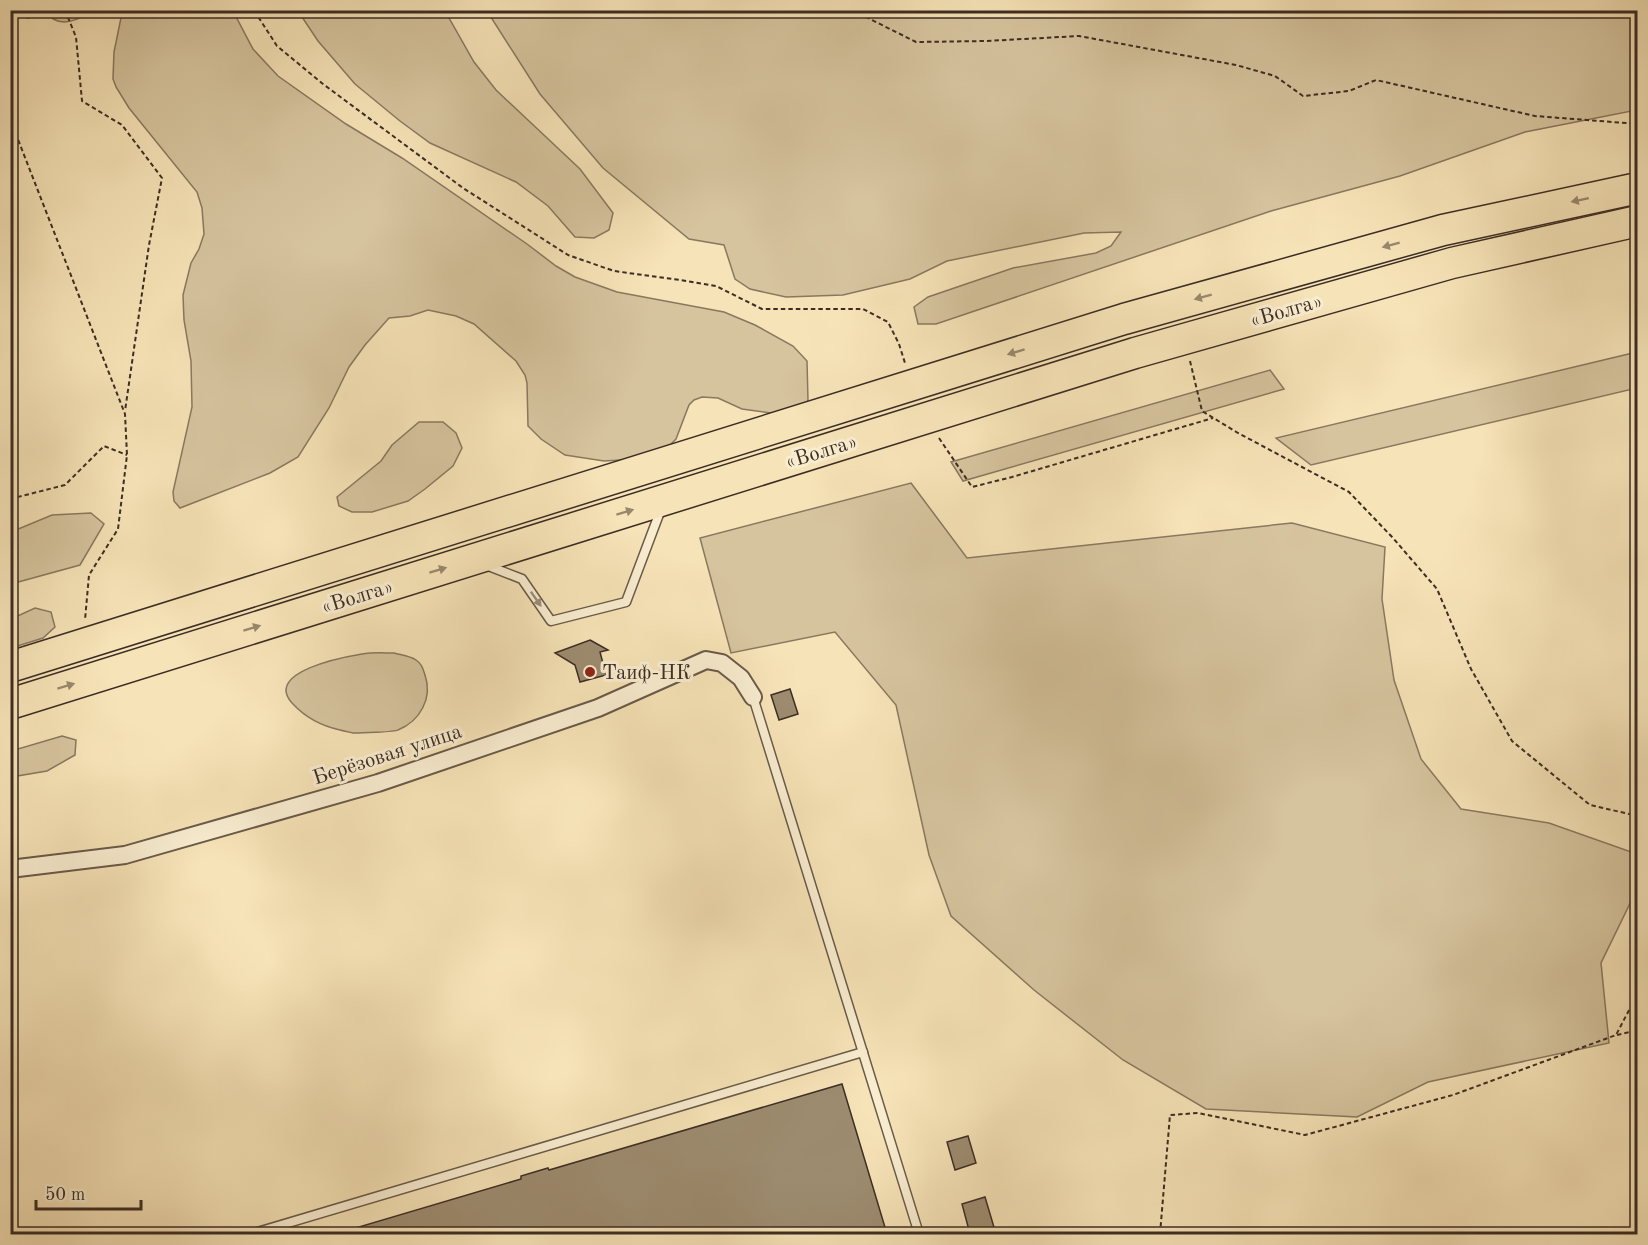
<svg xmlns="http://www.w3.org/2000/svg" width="1648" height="1245" viewBox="0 0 1648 1245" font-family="'Old Standard TT',serif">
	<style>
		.green { fill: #d6c49e; stroke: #897861; stroke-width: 1.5 }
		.building { fill: #9d8c70; stroke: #3c2d24; stroke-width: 1.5 }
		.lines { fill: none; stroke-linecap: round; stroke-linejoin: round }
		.lane-casing { stroke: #6a5a49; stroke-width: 11 }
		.street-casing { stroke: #6a5a49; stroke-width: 20 }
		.highway-casing { stroke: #3c2d24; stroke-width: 33 }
		.path { stroke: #3c2d24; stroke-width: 2; stroke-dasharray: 4.5 3; stroke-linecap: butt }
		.lane { stroke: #f9edd0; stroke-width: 8 }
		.street { stroke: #f9edd0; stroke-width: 16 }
		.highway { stroke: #f6e3b7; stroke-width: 30 }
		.oneway { fill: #99886e }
		.oneway2 { fill: #9a8d7a }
		.poi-dot { fill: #8f2418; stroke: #f9edd0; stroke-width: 2 }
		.labels { text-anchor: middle; stroke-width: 6; stroke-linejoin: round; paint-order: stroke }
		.street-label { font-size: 21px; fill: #3c2d24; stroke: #f9edd0 }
		.poi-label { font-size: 21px; fill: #3c2d24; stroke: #f9edd0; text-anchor: start }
	</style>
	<rect width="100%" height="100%" fill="#f6e3b7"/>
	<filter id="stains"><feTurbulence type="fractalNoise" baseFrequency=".00333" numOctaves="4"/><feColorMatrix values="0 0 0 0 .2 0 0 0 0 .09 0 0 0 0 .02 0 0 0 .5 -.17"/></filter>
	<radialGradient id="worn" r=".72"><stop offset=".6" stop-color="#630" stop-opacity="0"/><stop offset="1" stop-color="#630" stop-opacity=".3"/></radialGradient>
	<g class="green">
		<path d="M45 11H95C78 19 59 31 45 11Z"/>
		<path d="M120 11H233L253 49 278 76 346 124 402 158 527 244 556 266 575 277 617 292 724 312 755 325 793 346 807 361 808 400 805 407 778 414 742 409 718 398 702 397 694 400 689 405 676 439 668 447 637 459 604 461 565 455 541 439 528 426 527 383 525 375 516 361 474 324 456 316 428 310 410 316 389 318 365 345 349 367 329 408 298 457 270 473 180 508 174 501 173 492 192 407 191 361 184 320 183 295 191 263 199 249 204 234 202 208 197 192 129 108 116 87 113 79 114 52 122 13Z"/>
		<path d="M298 11H445L474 62 496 90 580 169 613 213 609 230 594 238 575 237 548 206 516 182 430 143 400 121 355 84 318 41Z"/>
		<path d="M487 11H1637V110L1525 132 1400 176 1271 211 936 324H918L914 307 928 297 1013 268 1096 253 1111 246 1121 232 1084 233 947 261 910 279 843 295 786 297 750 289 735 279 724 245 689 239 603 168 540 94Z"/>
		<path d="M1637 352V388L1311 465 1276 438Z"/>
		<path d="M1270 370 1284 389 963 481 951 462Z"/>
		<path d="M419 422H443L456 433 462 448 453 466 425 489 408 501 372 512H352L339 506 337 497 381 461 392 445Z"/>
		<path d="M911 483 967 558 1292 523 1385 547 1382 599 1394 680 1421 759 1461 809 1549 823 1637 854V889L1601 963 1609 1043 1428 1082 1357 1117 1206 1109 1123 1060 1034 990 951 916 929 855 896 705 835 632 731 653 700 538Z"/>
		<path d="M91 513 104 524 80 565 11 584V532L52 515Z"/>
		<path d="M35 608 51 612 55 627 43 638 11 648V619Z"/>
		<path d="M394 653C401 655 410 656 416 660 422 664 423 669 425 675 433 698 420 721 398 730 395 732 359 733 353 733 349 732 344 731 340 730 322 726 305 717 293 704 262 672 344 657 362 654 373 652 384 653 394 653Z"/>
		<path d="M62 736 76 740 75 755 47 771 11 777V751Z"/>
	</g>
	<g class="building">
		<path d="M590 640 608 650 600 652 606 675 580 682 575 665 555 653Z"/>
		<path d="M790 689 798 714 779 720 771 695Z"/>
		<path d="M842 1084 887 1234H342V1232L521 1179V1176L548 1168 549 1170Z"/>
		<path d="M968 1136 976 1163 955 1170 947 1142Z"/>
		<path d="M985 1197 996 1234H970L962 1204Z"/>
	</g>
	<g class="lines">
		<g class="lane-casing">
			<g id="lane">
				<path d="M486 565 522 579 551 621 626 602 661 509"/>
				<path d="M753 697 919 1234"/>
				<path d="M251 1234 863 1052"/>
			</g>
		</g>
		<g class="street-casing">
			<path id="street" d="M10 869 125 855 378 783 598 708 706 660 722 663 741 678 753 697"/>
		</g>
		<g class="highway-casing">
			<g id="highway">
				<path d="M10 667 1124 319 1443 230 1638 188"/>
				<path d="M10 704 1135 353 1452 263 1638 221"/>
			</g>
		</g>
		<g class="path">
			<path d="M65 10 76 37 82 101 122 125 162 178 149 245 125 411"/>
			<path d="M256 10 259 18 277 46 323 84 463 188 568 255 614 271 680 280 716 286 762 309H863L888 322 899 344 905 363"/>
			<path d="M852 10 916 42 986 41 1079 36 1236 65 1275 76 1303 96 1349 91 1376 80 1535 116 1638 124"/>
			<path d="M27 18 49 10"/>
			<path d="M10 119 125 414 127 455 118 529 89 575 85 620"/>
			<path d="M1190 361 1202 411 1238 433 1349 492 1393 538 1437 589 1471 669 1512 741 1590 805 1638 816"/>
			<path d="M939 438 972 487 1012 477 1213 418"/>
			<path d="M10 499 65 485 104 446 127 455"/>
			<path d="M1617 1035 1638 1030"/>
			<path d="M1160 1234 1170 1115 1198 1113 1305 1135 1453 1095 1616 1035 1638 993"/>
		</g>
		<use href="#lane" class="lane"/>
		<use href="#street" class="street"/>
		<use href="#highway" class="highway"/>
	</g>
	<defs><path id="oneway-solid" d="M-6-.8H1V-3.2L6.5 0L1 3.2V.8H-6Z" transform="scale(1.5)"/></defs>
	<g class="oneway">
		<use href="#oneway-solid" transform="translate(1580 200) rotate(168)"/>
		<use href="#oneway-solid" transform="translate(1391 245) rotate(165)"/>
		<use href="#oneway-solid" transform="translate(1203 297) rotate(165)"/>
		<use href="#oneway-solid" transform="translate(1016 352) rotate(163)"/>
		<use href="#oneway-solid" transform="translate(625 512) rotate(-17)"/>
		<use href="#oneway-solid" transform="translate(438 570) rotate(-17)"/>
		<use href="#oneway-solid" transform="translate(252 628) rotate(-17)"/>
		<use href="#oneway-solid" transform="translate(66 686) rotate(-17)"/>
	</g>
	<use class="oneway2" href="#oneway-solid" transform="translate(536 599) rotate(55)"/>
	<circle class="poi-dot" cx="590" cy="672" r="6"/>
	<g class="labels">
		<g class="street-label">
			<text transform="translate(1286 310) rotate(-16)" y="7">«Волга»</text>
			<text transform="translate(821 451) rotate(-17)" y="7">«Волга»</text>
			<text transform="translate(357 596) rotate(-17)" y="7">«Волга»</text>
			<text transform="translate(387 754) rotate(-18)" y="7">Берёзовая улица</text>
		</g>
		<g class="poi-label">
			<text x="602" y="679">Таиф-НК</text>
		</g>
	</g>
	<rect width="1648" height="1245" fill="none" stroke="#f6e3b7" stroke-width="36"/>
	<rect x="12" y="12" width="1624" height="1221" fill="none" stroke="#3c2d24" stroke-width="3"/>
	<rect x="18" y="18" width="1612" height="1209" fill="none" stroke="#3c2d24" stroke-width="1.5"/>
	<path d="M36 1200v9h105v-9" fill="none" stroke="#3c2d24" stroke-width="3"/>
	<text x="45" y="1200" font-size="18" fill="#3c2d24" stroke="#f9edd0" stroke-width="4.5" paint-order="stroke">50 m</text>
	<rect width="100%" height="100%" filter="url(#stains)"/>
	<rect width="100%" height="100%" fill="url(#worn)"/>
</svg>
